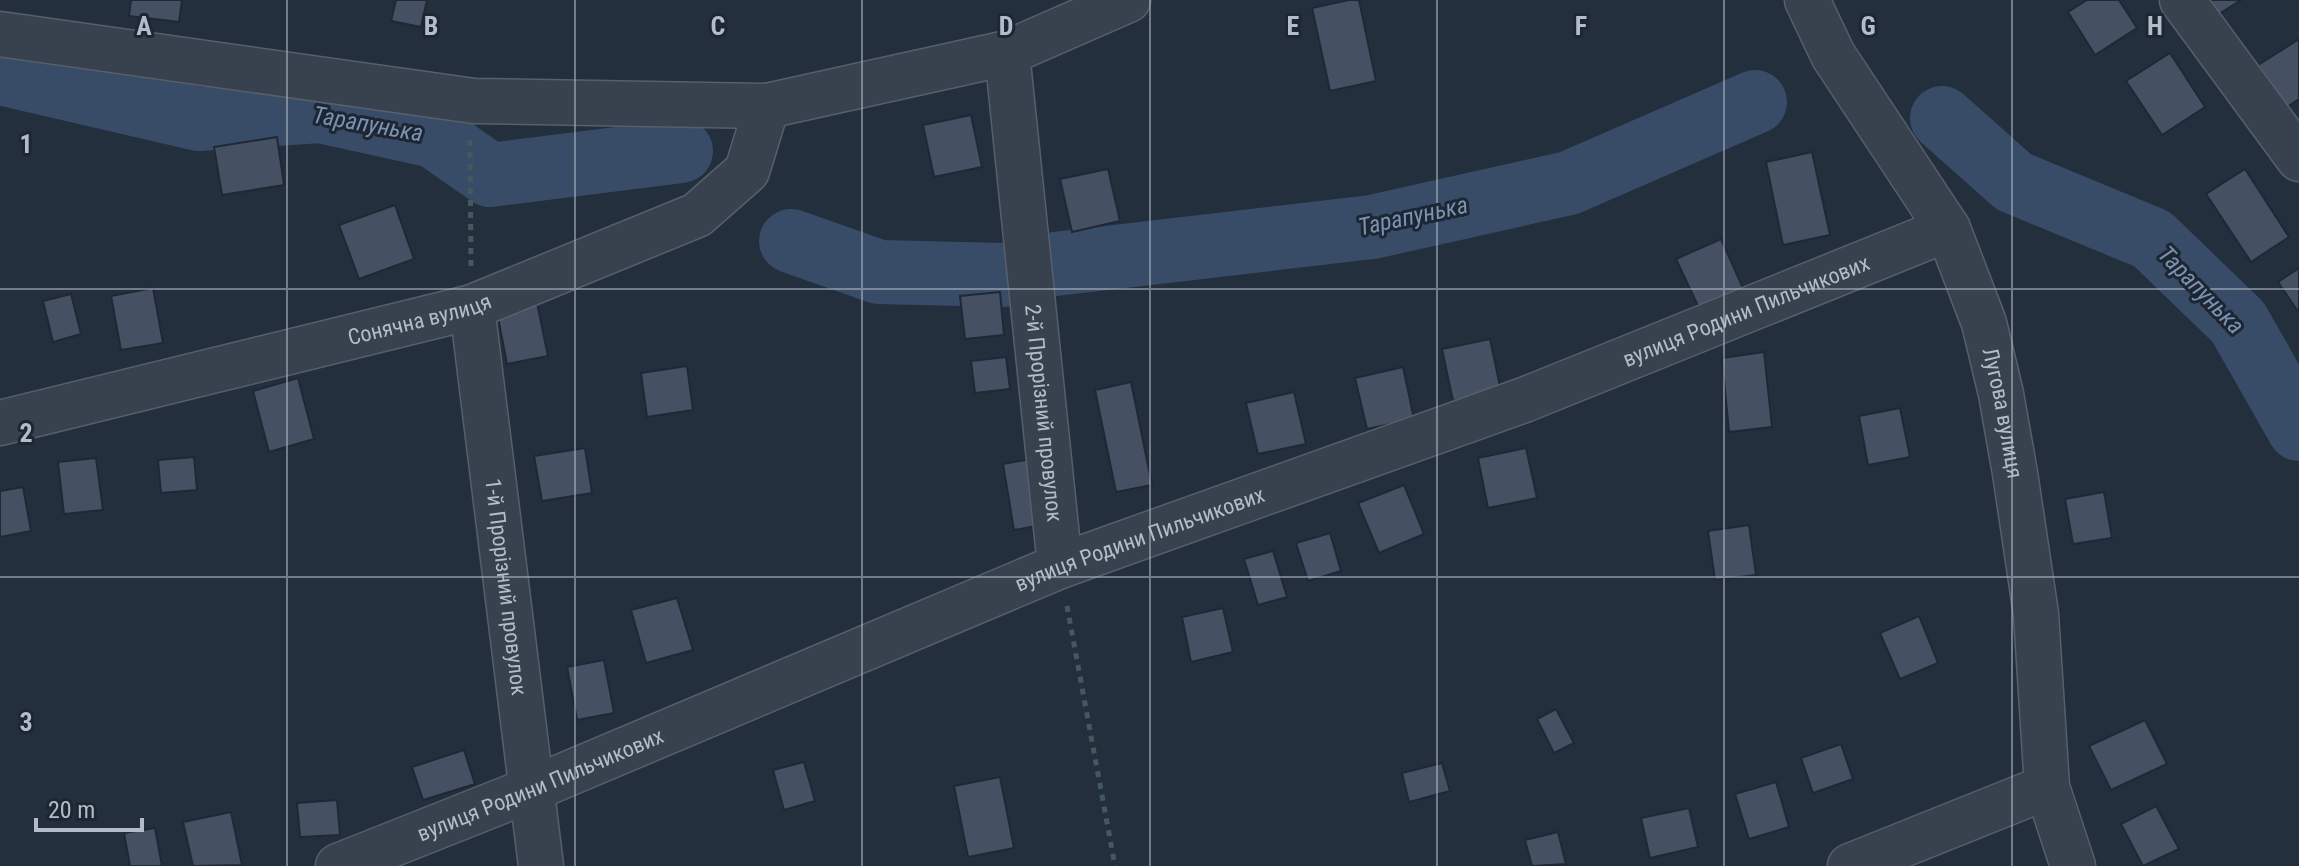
<svg xmlns="http://www.w3.org/2000/svg" width="2299" height="866" viewBox="0 0 2299 866" font-family="'Roboto Condensed',sans-serif">
	<style>
		.lines { fill: none; stroke-linecap: round; stroke-linejoin: round }
		.river { stroke: #394c67; stroke-width: 64 }
		.building { fill: #455162; stroke: #1f2835; stroke-width: 2 }
		.minor-casing { stroke: #565f6c; stroke-width: 47 }
		.path { stroke: #44595c; stroke-width: 5; stroke-dasharray: 6 6; stroke-linecap: butt }
		.minor { stroke: #38414e; stroke-width: 44 }
		.grid { fill: none; stroke: #b4bcc9; stroke-width: 2; stroke-opacity: 0.55 }
		.labels { text-anchor: middle; stroke-width: 6; stroke-linejoin: round; paint-order: stroke }
		.street-label { font-size: 22px; fill: #b4bcc9; stroke: #1d2633 }
		.water-label { font-size: 24px; font-style: italic; fill: #7c92b1; stroke: #1d2633 }
		.grid-label { font-size: 26px; text-anchor: middle; font-weight: bold; fill: #b4bcc9; stroke: #1d2633; stroke-width: 6; stroke-linejoin: round; paint-order: stroke }
	</style>
	<rect width="100%" height="100%" fill="#242f3e"/>
	<g class="lines">
		<g class="river">
			<path d="M0 73 199 119 320 111 434 136 490 175 681 151"/>
			<path d="M1942 118 2014 182 2152 239 2238 322 2299 429"/>
			<path d="M791 241 879 272 1004 275"/>
			<path d="M1055 264 1372 227 1569 183 1755 102"/>
		</g>
	</g>
	<g class="building">
		<path d="M131 0H182L179 22 129 16Z"/>
		<path d="M396 0H427L421 27 391 21Z"/>
		<path d="M1349 0H1359L1376 81 1330 91 1312 8Z"/>
		<path d="M2087 0H2119L2137 28 2095 55 2068 12Z"/>
		<path d="M2210 0H2241L2219 14Z"/>
		<path d="M2299 39V99L2286 108 2258 65Z"/>
		<path d="M2170 53 2205 107 2162 135 2126 81Z"/>
		<path d="M971 115 982 167 934 177 923 125Z"/>
		<path d="M277 137 284 185 222 195 214 147Z"/>
		<path d="M1812 152 1830 235 1783 245 1766 162Z"/>
		<path d="M1108 169 1120 221 1072 232 1060 179Z"/>
		<path d="M2245 169 2289 237 2251 262 2206 194Z"/>
		<path d="M395 205 414 259 359 279 339 225Z"/>
		<path d="M1721 239 1743 288 1699 308 1676 259Z"/>
		<path d="M2299 268V313L2278 282Z"/>
		<path d="M153 288 163 343 121 350 111 296Z"/>
		<path d="M1000 292 1004 335 965 339 960 296Z"/>
		<path d="M71 294 81 334 53 342 43 301Z"/>
		<path d="M537 303 548 356 507 364 497 312Z"/>
		<path d="M1490 339 1501 391 1453 401 1442 349Z"/>
		<path d="M1764 352 1772 427 1729 432 1722 358Z"/>
		<path d="M1006 357 1010 389 975 393 971 361Z"/>
		<path d="M687 366 693 410 647 417 641 373Z"/>
		<path d="M1403 367 1414 419 1367 429 1355 378Z"/>
		<path d="M298 378 314 439 269 452 253 391Z"/>
		<path d="M1131 382 1152 485 1116 492 1095 390Z"/>
		<path d="M1294 392 1306 444 1258 454 1246 403Z"/>
		<path d="M1900 408 1910 457 1868 465 1859 416Z"/>
		<path d="M585 448 592 493 542 501 534 456Z"/>
		<path d="M1526 448 1537 498 1488 508 1478 458Z"/>
		<path d="M194 457 197 490 161 493 158 460Z"/>
		<path d="M96 458 103 510 64 514 58 462Z"/>
		<path d="M1031 459 1042 525 1014 530 1003 464Z"/>
		<path d="M1404 485 1424 534 1379 553 1358 503Z"/>
		<path d="M23 487 31 531 0 537V491Z"/>
		<path d="M2104 492 2112 538 2073 544 2065 499Z"/>
		<path d="M1749 525 1756 575 1715 580 1708 531Z"/>
		<path d="M1330 533 1341 571 1308 581 1296 543Z"/>
		<path d="M1273 551 1287 597 1258 605 1244 559Z"/>
		<path d="M677 598 693 650 646 663 631 610Z"/>
		<path d="M1223 608 1233 652 1191 662 1182 617Z"/>
		<path d="M1919 616 1938 663 1900 679 1880 633Z"/>
		<path d="M604 660 614 713 577 720 567 667Z"/>
		<path d="M1556 709 1574 743 1554 753 1537 719Z"/>
		<path d="M2145 720 2167 764 2111 790 2089 746Z"/>
		<path d="M1841 744 1853 779 1813 793 1801 758Z"/>
		<path d="M464 750 475 784 423 800 412 767Z"/>
		<path d="M804 762 815 801 784 810 773 770Z"/>
		<path d="M1442 763 1450 791 1409 802 1402 773Z"/>
		<path d="M1000 777 1014 848 968 857 954 786Z"/>
		<path d="M1776 782 1789 827 1749 839 1735 794Z"/>
		<path d="M337 800 340 835 300 837 297 803Z"/>
		<path d="M2156 806 2179 849 2143 866 2121 824Z"/>
		<path d="M1689 808 1698 847 1650 858 1641 818Z"/>
		<path d="M231 812 242 865 193 866 183 822Z"/>
		<path d="M155 828 162 866H130L124 833Z"/>
		<path d="M1558 832 1566 864 1532 866 1525 840Z"/>
	</g>
	<g class="lines">
		<g class="minor-casing">
			<g id="minor">
				<path id="s1" d="M1807 0 1833 55 1948 229 1984 323 2001 394 2015 473 2036 614 2047 787 2073 866"/>
				<path d="M2182 0 2299 159"/>
				<path d="M0 34 474 101 767 106 1007 53 1128 0"/>
				<path id="s2" d="M1007 53 1060 566"/>
				<path id="s3" d="M472 307 541 866"/>
				<path id="s4" d="M0 423 472 307 697 215 747 171 767 106"/>
				<path id="s5" d="M338 866 532 789 1060 566 1524 400 1948 229"/>
				<path d="M1850 866 2047 787"/>
			</g>
		</g>
		<g class="path">
			<path d="M470 140 471 266"/>
			<path d="M1067 606 1115 866"/>
		</g>
		<use href="#minor" class="minor"/>
	</g>
	<path class="grid" d="M287 0V866M575 0V866M862 0V866M1150 0V866M1437 0V866M1724 0V866M2012 0V866M0 289H2299M0 577H2299"/>
	<g class="labels">
		<g class="street-label">
			<text dy="8" stroke="none"><textPath href="#s5" startOffset="1514">вулиця Родини Пильчикових</textPath></text>
			<text dy="8" stroke="none"><textPath href="#s4" startOffset="432">Сонячна вулиця</textPath></text>
			<text dy="8" stroke="none"><textPath href="#s1" startOffset="462">Лугова вулиця</textPath></text>
			<text dy="8" stroke="none"><textPath href="#s2" startOffset="362">2-й Прорізний провулок</textPath></text>
			<text dy="8" stroke="none"><textPath href="#s5" startOffset="866">вулиця Родини Пильчикових</textPath></text>
			<text dy="8" stroke="none"><textPath href="#s3" startOffset="282">1-й Прорізний провулок</textPath></text>
			<text dy="8" stroke="none"><textPath href="#s5" startOffset="218">вулиця Родини Пильчикових</textPath></text>
		</g>
		<g class="water-label">
			<text transform="translate(368 124) rotate(10)" y="8">Тарапунька</text>
			<text transform="translate(1413 216) rotate(-12)" y="8">Тарапунька</text>
			<text transform="translate(2201 290) rotate(46)" y="8">Тарапунька</text>
		</g>
	</g>
	<g class="grid-label">
		<text x="144" y="35">A</text>
		<text x="431" y="35">B</text>
		<text x="718" y="35">C</text>
		<text x="1006" y="35">D</text>
		<text x="1293" y="35">E</text>
		<text x="1581" y="35">F</text>
		<text x="1868" y="35">G</text>
		<text x="2155" y="35">H</text>
		<text x="26" y="153">1</text>
		<text x="26" y="442">2</text>
		<text x="26" y="731">3</text>
	</g>
	<path d="M36 818v12h106v-12" fill="none" stroke="#b4bcc9" stroke-width="4"/>
	<text x="48" y="818" font-size="24" fill="#b4bcc9" stroke="#1d2633" stroke-width="6" paint-order="stroke">20 m</text>
</svg>
